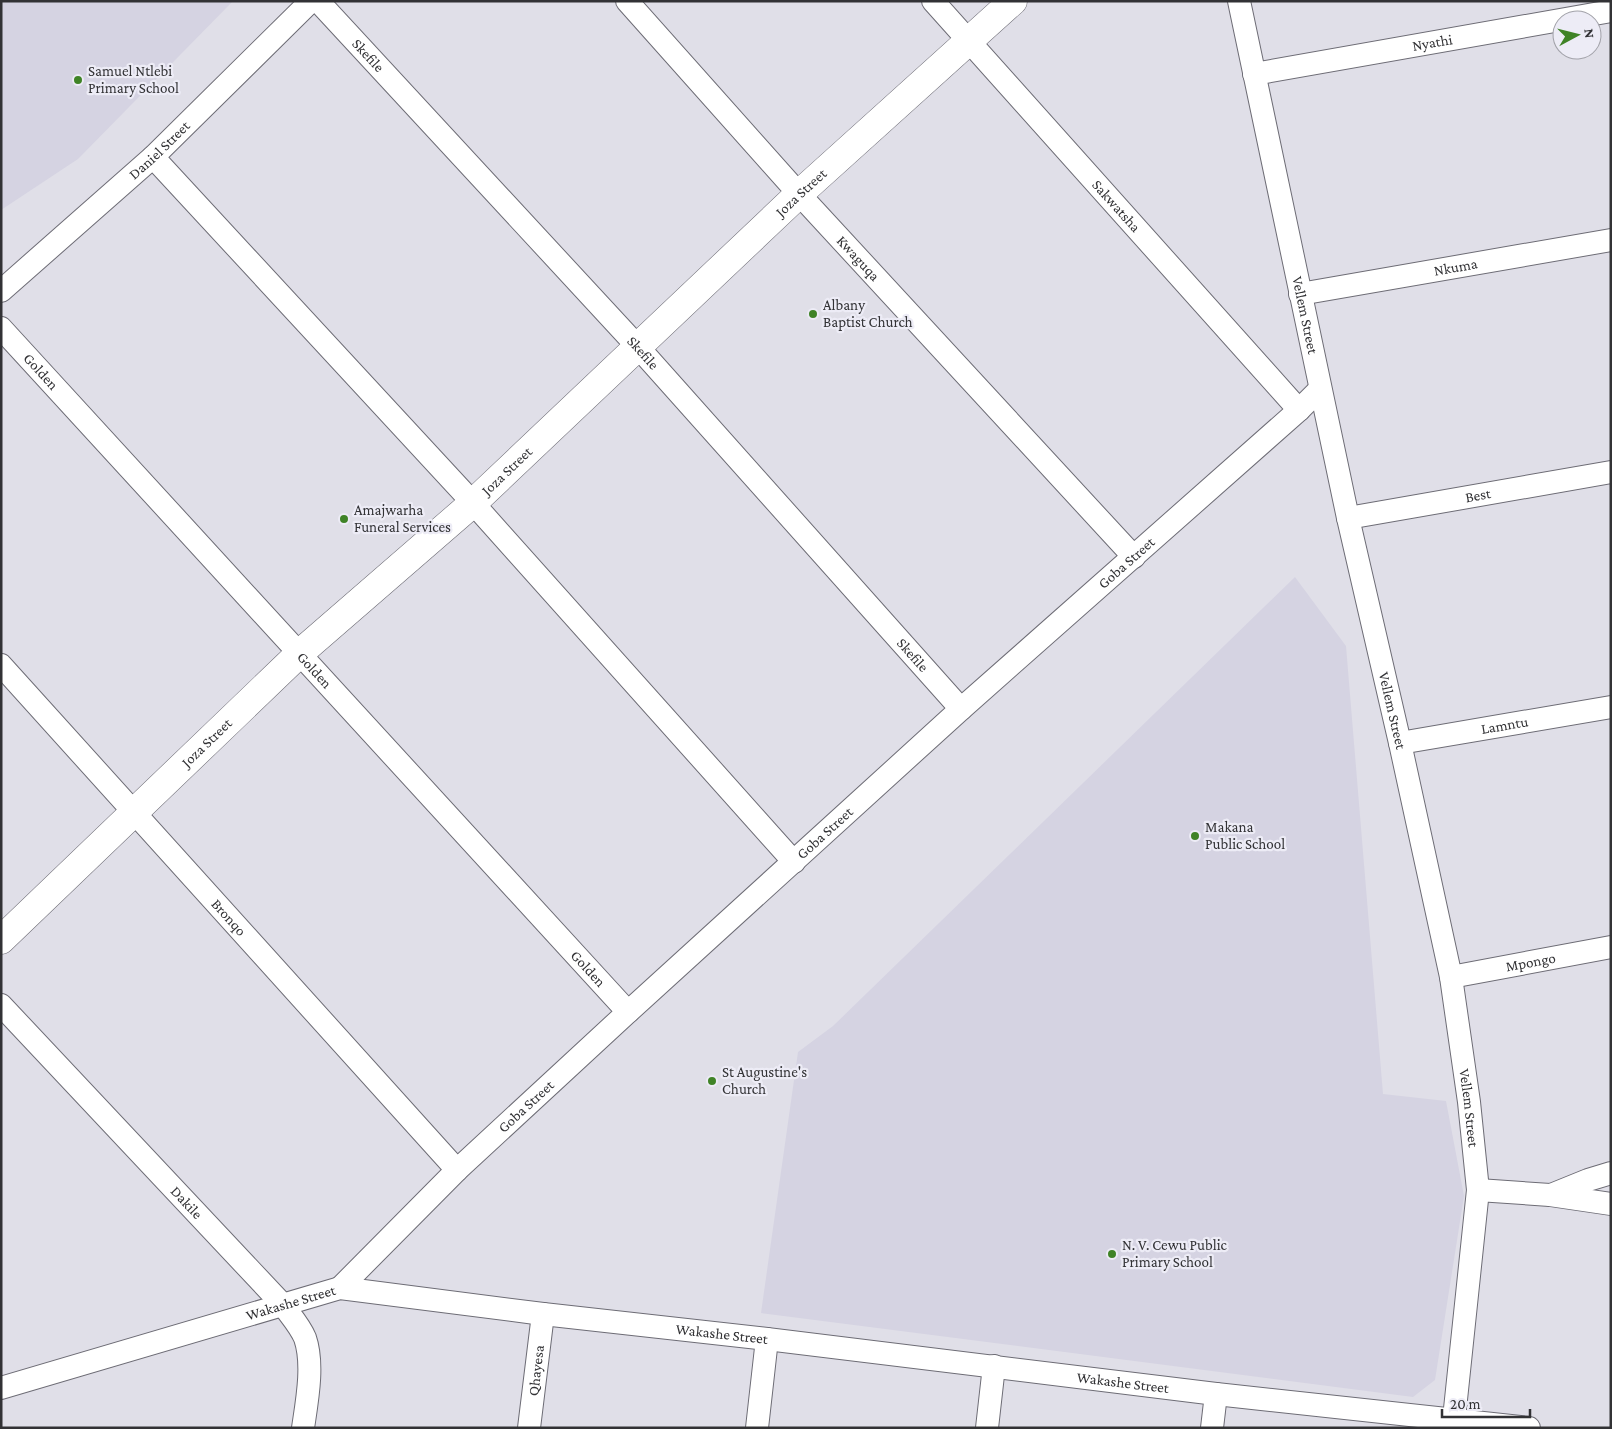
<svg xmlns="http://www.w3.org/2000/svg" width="1612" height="1429" viewBox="0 0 1612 1429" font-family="'Crimson Pro',serif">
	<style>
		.built { fill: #d5d3e2 }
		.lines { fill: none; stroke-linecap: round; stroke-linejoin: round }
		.minor-casing { stroke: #6d6c75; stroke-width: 24 }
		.tertiary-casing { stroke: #6d6c75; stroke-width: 29 }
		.minor { stroke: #fff; stroke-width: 22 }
		.tertiary { stroke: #fff; stroke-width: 28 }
		.poi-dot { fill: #3f8326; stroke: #edecf6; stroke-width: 2 }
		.labels { text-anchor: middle; stroke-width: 4.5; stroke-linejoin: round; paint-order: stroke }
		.street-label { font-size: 15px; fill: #323235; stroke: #edecf6 }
		.poi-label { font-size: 15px; fill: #323235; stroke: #edecf6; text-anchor: start }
	</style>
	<rect width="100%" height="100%" fill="#e0dfe8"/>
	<g class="built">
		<path d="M1 1H233L78 159 1 210Z"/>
		<path d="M1295 577 1346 646 1383 1094 1446 1101 1464 1196 1435 1380 1413 1397 761 1313 798 1052 833 1026Z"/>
	</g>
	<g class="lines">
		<g class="minor-casing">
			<g id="minor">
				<path id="s1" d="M318 1 638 347 961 709"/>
				<path id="s2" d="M627 1 799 194 1134 557"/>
				<path id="s3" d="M933 1 1299 410"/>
				<path id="s4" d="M1239 1 1348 518 1400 743 1451 977 1469 1102 1478 1190 1453 1428"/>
				<path id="s5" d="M1254 74 1611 11"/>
				<path d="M153 157 473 503 794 862"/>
				<path id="s6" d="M1 291 153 157 311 1"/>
				<path id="s7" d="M1300 294 1611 240"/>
				<path id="s8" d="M1 328 628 1012"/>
				<path id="s9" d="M1348 518 1611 472"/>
				<path id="s10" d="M1 665 457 1170"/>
				<path id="s11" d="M1400 743 1611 707"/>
				<path id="s12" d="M1451 977 1611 947"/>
				<path id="s13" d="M1 1005 283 1305C290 1315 300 1326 305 1338 314 1364 307 1401 303 1428"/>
				<path d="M1478 1190 1550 1195 1611 1204"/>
				<path d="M1551 1195 1588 1180 1611 1173"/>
				<path id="s14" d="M340 1288 457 1170 628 1012 961 709 1299 410 1320 389"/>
				<path id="s15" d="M1 1388 340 1288 543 1314 767 1339 1216 1394 1529 1428"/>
				<path id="s16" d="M529 1428 543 1314"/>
				<path d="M757 1428 767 1339"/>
				<path d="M987 1428 994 1366"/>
				<path d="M1212 1428 1216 1394"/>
			</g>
		</g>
		<g class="tertiary-casing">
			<g id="tertiary">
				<path id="s17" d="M1 940 300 653 473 503 799 194 1013 1"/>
			</g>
		</g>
		<use href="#minor" class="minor"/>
		<use href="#tertiary" class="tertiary"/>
	</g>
	<g class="poi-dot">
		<circle cx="78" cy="80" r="5"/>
		<circle cx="813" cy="314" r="5"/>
		<circle cx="344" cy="519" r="5"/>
		<circle cx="1195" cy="836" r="5"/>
		<circle cx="712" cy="1081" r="5"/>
		<circle cx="1112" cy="1254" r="5"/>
	</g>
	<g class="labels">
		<g class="street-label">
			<text dy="5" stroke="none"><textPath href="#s5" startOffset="181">Nyathi</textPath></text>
			<text dy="5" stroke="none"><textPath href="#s1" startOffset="74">Skefile</textPath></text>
			<text dy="5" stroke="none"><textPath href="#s6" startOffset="212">Daniel Street</textPath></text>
			<text dy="5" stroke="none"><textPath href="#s17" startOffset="1095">Joza Street</textPath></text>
			<text dy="5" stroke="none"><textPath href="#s3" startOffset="275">Sakwatsha</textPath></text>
			<text dy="5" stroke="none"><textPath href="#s2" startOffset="346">Kwaguqa</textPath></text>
			<text dy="5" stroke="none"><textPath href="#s7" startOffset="158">Nkuma</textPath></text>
			<text dy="5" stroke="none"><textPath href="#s4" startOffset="321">Vellem Street</textPath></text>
			<text dy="5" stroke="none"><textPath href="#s1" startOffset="479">Skefile</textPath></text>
			<text dy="5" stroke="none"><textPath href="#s8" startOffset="59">Golden</textPath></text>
			<text dy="5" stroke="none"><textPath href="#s17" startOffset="690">Joza Street</textPath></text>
			<text dy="5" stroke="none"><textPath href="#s9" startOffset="132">Best</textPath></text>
			<text dy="5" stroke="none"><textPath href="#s14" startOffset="1070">Goba Street</textPath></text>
			<text dy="5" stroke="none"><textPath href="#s1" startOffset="884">Skefile</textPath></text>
			<text dy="5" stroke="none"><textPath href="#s8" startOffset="464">Golden</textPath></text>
			<text dy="5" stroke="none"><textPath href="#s4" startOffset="726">Vellem Street</textPath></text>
			<text dy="5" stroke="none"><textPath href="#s11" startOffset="106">Lamntu</textPath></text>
			<text dy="5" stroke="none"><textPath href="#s17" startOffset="285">Joza Street</textPath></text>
			<text dy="5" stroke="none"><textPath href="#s14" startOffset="665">Goba Street</textPath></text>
			<text dy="5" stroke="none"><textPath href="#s10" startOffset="340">Bronqo</textPath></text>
			<text dy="5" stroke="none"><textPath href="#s12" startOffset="81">Mpongo</textPath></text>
			<text dy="5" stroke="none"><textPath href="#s8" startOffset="869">Golden</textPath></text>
			<text dy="5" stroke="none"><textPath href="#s14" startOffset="260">Goba Street</textPath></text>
			<text dy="5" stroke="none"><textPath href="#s4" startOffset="1131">Vellem Street</textPath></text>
			<text dy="5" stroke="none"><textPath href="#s13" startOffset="271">Dakile</textPath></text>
			<text dy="5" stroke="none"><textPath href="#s15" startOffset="302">Wakashe Street</textPath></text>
			<text dy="5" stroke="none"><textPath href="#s15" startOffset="738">Wakashe Street</textPath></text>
			<text dy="5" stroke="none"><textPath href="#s16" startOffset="58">Qhayesa</textPath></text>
			<text dy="5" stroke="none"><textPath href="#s15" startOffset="1142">Wakashe Street</textPath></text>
		</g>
		<g class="poi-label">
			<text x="88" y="76">Samuel Ntlebi<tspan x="88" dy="17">Primary School</tspan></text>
			<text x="823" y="310">Albany<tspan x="823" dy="17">Baptist Church</tspan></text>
			<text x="354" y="515">Amajwarha<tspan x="354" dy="17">Funeral Services</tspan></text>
			<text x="1205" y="832">Makana<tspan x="1205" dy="17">Public School</tspan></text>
			<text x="722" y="1077">St Augustine's<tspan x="722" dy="17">Church</tspan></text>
			<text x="1122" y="1250">N. V. Cewu Public<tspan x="1122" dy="17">Primary School</tspan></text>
		</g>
	</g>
	<rect width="1612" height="1429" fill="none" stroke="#323235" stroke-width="5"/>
	<g transform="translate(1577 35) rotate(83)"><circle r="24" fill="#edecf6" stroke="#a2a2a9"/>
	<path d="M0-4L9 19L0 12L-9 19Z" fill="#3f8326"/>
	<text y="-8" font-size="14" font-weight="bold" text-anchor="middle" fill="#323235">N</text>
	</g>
	<path d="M1442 1409v8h88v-8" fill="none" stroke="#323235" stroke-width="2.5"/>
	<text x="1450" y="1409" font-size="15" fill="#323235" stroke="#edecf6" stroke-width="4" paint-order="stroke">20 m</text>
</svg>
